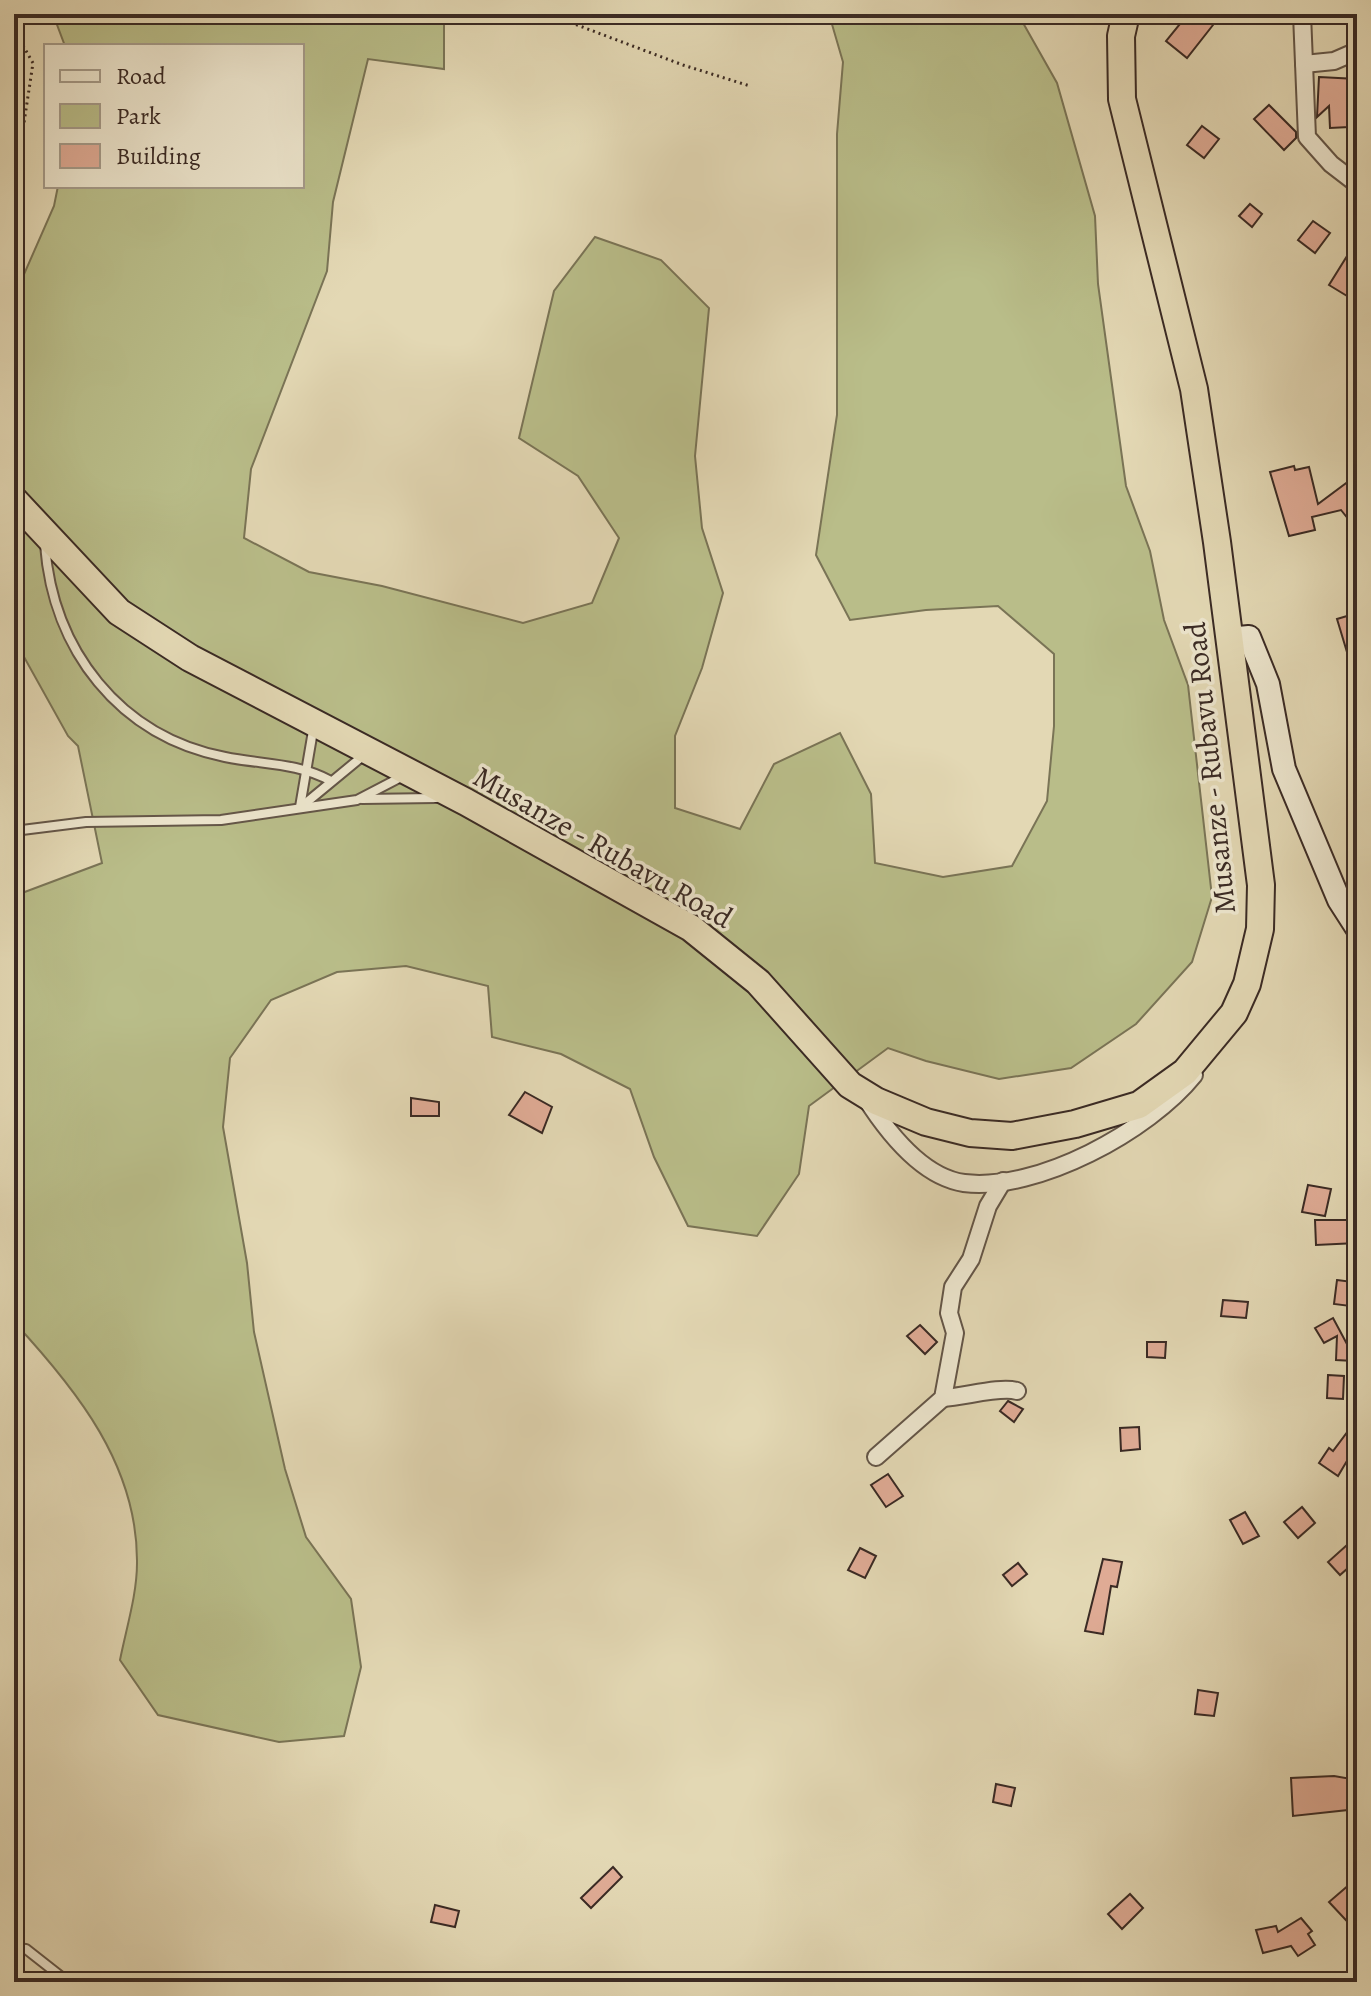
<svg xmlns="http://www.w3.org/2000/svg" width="1371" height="1996" viewBox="0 0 1371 1996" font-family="Alegreya,serif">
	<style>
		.green { fill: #b9bd89; stroke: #7a7456; stroke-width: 2 }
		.building { fill: #dfab95; stroke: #3a2a24; stroke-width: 2 }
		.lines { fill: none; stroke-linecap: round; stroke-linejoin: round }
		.service-casing { stroke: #645648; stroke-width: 12 }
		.minor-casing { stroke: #645648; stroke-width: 20 }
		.secondary-casing { stroke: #3a2a24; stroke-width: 26 }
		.trunk-casing { stroke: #3a2a24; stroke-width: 30 }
		.path { stroke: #3a2a24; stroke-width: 3; stroke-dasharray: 2 4; stroke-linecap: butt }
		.service { stroke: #ede6ce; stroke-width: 8 }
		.minor { stroke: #ede6ce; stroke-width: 16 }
		.secondary { stroke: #ede6ce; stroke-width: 22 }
		.trunk { stroke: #e3d8b4; stroke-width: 26 }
		.labels { text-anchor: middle; stroke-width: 7; stroke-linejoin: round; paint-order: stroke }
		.street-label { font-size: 30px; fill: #3a2a24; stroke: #ede6ce }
	</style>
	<rect width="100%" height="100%" fill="#e3d8b4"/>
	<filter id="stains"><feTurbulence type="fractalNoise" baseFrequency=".0025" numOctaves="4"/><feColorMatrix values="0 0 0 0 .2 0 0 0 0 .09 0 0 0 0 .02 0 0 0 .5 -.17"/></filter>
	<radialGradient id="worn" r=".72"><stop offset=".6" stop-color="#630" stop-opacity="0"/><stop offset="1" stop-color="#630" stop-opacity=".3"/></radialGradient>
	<path class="green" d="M53 14H444V69L368 59 333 202 327 271 251 469 244 538 309 572 382 586 523 623 592 603 619 538 578 476 519 438 554 291 595 237 661 260 709 308 695 456 702 528 723 593 702 668 675 736V808L740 829 774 764 840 733 871 794 875 863 943 877 1012 866 1047 801 1054 726V654L998 606 926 610 850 620 816 555 837 415V134L843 62 829 14 747 18 735 14H1018L1057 83 1095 216 1098 284 1126 486 1150 551 1164 620 1188 685 1212 897 1192 962 1136 1024 1071 1068 999 1079 926 1061 888 1048 809 1106 799 1174 757 1236 688 1226 654 1157 630 1089 561 1054 492 1037 488 986 406 966 337 972 271 1000 230 1058 223 1127 247 1263 254 1332 285 1469 306 1537 351 1599 361 1667 344 1736 279 1742 158 1715 120 1660C126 1629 137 1595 137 1563 138 1466 77 1390 14 1322V896L102 863 78 746 68 736 14 639V297L54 206 58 186H302V46H65Z"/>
	<g class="building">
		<path d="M1188 14H1200L1213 25 1187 58 1166 41Z"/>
		<path d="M1319 77 1357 79V122H1349V127L1330 128 1329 106 1317 117Z"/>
		<path d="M1269 105 1296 132V138L1284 150 1254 119Z"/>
		<path d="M1202 126 1219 139 1204 158 1187 145Z"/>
		<path d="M1250 204 1262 214 1252 227 1239 216Z"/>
		<path d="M1313 221 1330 233 1315 253 1298 240Z"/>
		<path d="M1357 240V302L1329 285Z"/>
		<path d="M1294 466 1295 470 1309 467 1318 504 1357 475V530L1341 510 1312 517 1315 530 1289 536 1270 472Z"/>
		<path d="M1357 613V672H1353L1337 619Z"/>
		<path d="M525 1092 552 1107 542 1133 509 1115Z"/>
		<path d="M411 1098 439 1102V1116H411Z"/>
		<path d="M1308 1185 1331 1189 1325 1216 1302 1212Z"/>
		<path d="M1315 1220H1357V1243L1316 1245Z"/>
		<path d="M1337 1280 1353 1282 1350 1306 1334 1304Z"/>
		<path d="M1223 1300 1248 1302 1246 1318 1221 1316Z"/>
		<path d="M1333 1318 1348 1346H1354V1361L1336 1360 1337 1336 1324 1343 1315 1328Z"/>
		<path d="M920 1325 937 1342 925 1354 907 1336Z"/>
		<path d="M1147 1342H1166L1165 1358 1147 1357Z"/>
		<path d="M1328 1375 1344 1376 1343 1399 1327 1398Z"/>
		<path d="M1008 1401 1023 1409 1014 1422 1000 1411Z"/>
		<path d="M1357 1419V1444L1338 1476 1319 1463 1329 1448 1333 1451Z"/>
		<path d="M1139 1427 1140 1449 1121 1451 1120 1428Z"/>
		<path d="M888 1474 903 1496 886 1507 871 1485Z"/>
		<path d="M1302 1507 1315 1523 1298 1538 1284 1522Z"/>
		<path d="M1245 1512 1259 1536 1243 1544 1230 1520Z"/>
		<path d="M1347 1545 1357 1560 1340 1575 1328 1562Z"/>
		<path d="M860 1548 876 1556 865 1578 848 1570Z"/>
		<path d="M1103 1559 1122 1562 1117 1587 1111 1586 1103 1634 1085 1631Z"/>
		<path d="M1018 1563 1027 1574 1012 1586 1003 1575Z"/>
		<path d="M1198 1690 1218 1693 1214 1716 1195 1714Z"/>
		<path d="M1334 1776 1357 1780V1809L1293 1816 1291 1778Z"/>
		<path d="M996 1784 1015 1788 1011 1806 993 1802Z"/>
		<path d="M613 1867 622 1877 591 1908 581 1898Z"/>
		<path d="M1357 1878V1932L1329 1902Z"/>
		<path d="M1130 1894 1143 1908 1122 1929 1108 1914Z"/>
		<path d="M435 1905 459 1911 455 1927 431 1922Z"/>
		<path d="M1301 1918 1312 1931 1308 1934 1315 1945 1298 1956 1291 1946 1263 1953 1256 1930 1276 1926 1278 1932Z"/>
	</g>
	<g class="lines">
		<g class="service-casing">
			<g id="service">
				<path d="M45 545C53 650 119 736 225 757 264 765 295 762 331 781"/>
				<path d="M362 799 436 798"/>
				<path d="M300 807 314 725"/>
				<path d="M301 807 364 755"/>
				<path d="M14 831 86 822 221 820 357 800 405 775"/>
				<path d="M14 1948 26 1949 68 1982"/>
			</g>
		</g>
		<g class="minor-casing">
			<g id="minor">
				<path d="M1302 14 1307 137 1331 164 1357 184"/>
				<path d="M1304 64 1334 61 1357 51"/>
				<path d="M865 1097C886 1130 922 1177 964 1183 1037 1192 1149 1131 1194 1075"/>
				<path d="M943 1398C964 1397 1000 1386 1017 1391"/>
				<path d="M876 1457 943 1398 955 1333 949 1313 953 1287 971 1259 988 1206 1003 1181"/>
			</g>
		</g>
		<g class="secondary-casing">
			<path id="secondary" d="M1228 639 1249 637 1268 684 1284 769 1339 900 1357 928"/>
		</g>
		<g class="trunk-casing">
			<path id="trunk" d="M14 500 119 612 190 658 466 802 691 928 758 982 850 1085 876 1101 926 1122 970 1133 1012 1136 1075 1124 1139 1105 1185 1072 1234 1013 1247 984 1260 929 1261 885 1217 542 1194 389 1122 99 1121 36 1126 14"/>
		</g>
		<g class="path">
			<path d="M548 14 683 65 750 86"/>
			<path d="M14 30 33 63 14 189"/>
		</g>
		<use href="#service" class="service"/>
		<use href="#minor" class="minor"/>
		<use href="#secondary" class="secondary"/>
		<use href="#trunk" class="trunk"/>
	</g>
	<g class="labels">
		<g class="street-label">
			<text transform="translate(1210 768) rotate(-96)" y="10">Musanze - Rubavu Road</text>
			<text transform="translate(603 847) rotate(30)" y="10">Musanze - Rubavu Road</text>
		</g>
	</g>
	<rect width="1371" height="1996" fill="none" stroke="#e3d8b4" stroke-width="48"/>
	<rect x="16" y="16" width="1339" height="1964" fill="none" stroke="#3a2a24" stroke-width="4"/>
	<rect x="24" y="24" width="1323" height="1948" fill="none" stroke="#3a2a24" stroke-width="2"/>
	<rect x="44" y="44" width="260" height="144" fill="#ede6ce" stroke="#a59b8a" stroke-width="2"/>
	<rect x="60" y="70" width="40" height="12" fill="#ede6ce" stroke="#a59b8a" stroke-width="2"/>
	<text x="116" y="84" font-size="24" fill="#3a2a24">Road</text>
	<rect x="60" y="104" width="40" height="24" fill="#b9bd89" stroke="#a59b8a" stroke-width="2"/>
	<text x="116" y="124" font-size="24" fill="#3a2a24">Park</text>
	<rect x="60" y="144" width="40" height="24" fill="#dfab95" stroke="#a59b8a" stroke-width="2"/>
	<text x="116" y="164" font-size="24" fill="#3a2a24">Building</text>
	<rect width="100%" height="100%" filter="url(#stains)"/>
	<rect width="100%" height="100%" fill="url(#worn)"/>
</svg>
